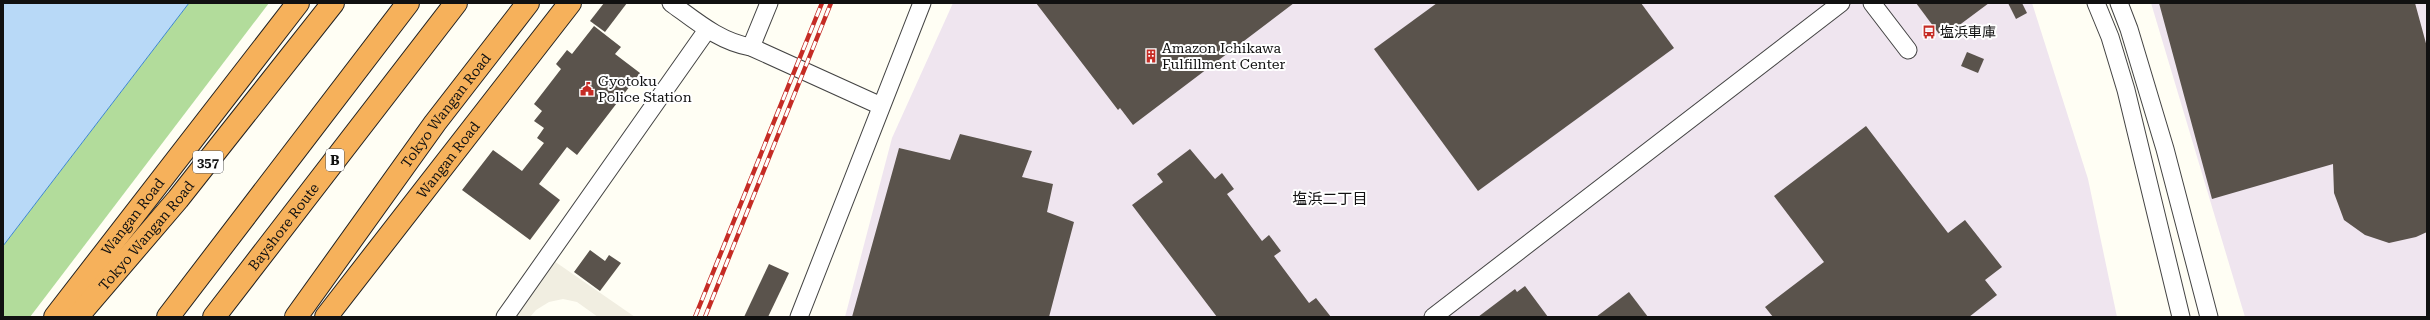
<svg xmlns="http://www.w3.org/2000/svg" width="2430" height="320" viewBox="0 0 2430 320" font-family="'Roboto Serif','Noto Sans JP',serif">
	<style>
		.industrial { fill: #efe5ef }
		.forest { fill: #b2dc9b }
		.plaza { fill: #f1eee1 }
		.water { fill: #b8d9f7; stroke: #3d87d0 }
		.building { fill: #5a534c }
		.lines { fill: none; stroke-linecap: round; stroke-linejoin: round }
		.minor-casing { stroke: #444; stroke-width: 19 }
		.highway-casing { stroke: #222; stroke-width: 24 }
		.minor { stroke: #fff; stroke-width: 17 }
		.highway { stroke: #f6b15b; stroke-width: 22 }
		.rail-casing { stroke: #c52c25; stroke-width: 4.5 }
		.rail { stroke: #fff; stroke-width: 3; stroke-dasharray: 9; stroke-linecap: butt }
		.labels { text-anchor: middle; stroke-width: 4; stroke-linejoin: round; paint-order: stroke }
		.shield { fill: #fff; stroke: #585858; stroke-width: 1 }
		.shield-label { font-size: 13px; font-weight: bold; fill: #111 }
		.poi-label { font-size: 14px; fill: #111; stroke: #fff; text-anchor: start }
		.street-label { font-size: 14px; fill: #111; stroke: #fff }
		.neighbourhood-label { font-size: 15px; fill: #111; stroke: #fff }
	</style>
	<rect width="100%" height="100%" fill="#fffef4"/>
	<g class="industrial">
		<path d="M953 3H2032L2088 179 2117 317H845L892 138Z"/>
		<path d="M2151 3H2427V317H2245Z"/>
	</g>
	<path class="forest" d="M189 3H269L30 317H3V246Z"/>
	<path class="plaza" d="M554 261 635 317H598L577 302 563 299 549 302 536 310 530 317H515Z"/>
	<path class="water" d="M3 3H189L3 246Z"/>
	<g class="building">
		<path d="M604 3H627L605 32 590 21Z"/>
		<path d="M1036 3H1294L1133 125 1120 108 1118 110Z"/>
		<path d="M1437 3H1641L1674 48 1478 191 1374 49Z"/>
		<path d="M1916 3H1989L1942 38Z"/>
		<path d="M2008 3H2022L2027 13 2016 19Z"/>
		<path d="M2159 3H2415L2427 47V232L2416 237 2389 243 2365 235 2344 220 2334 193 2333 164 2212 199Z"/>
		<path d="M594 26 621 47 615 54 640 73 577 155 567 147 539 184 560 200 530 240 462 190 493 150 522 171 544 143 537 138 544 128 534 121 542 111 534 104 561 69 556 64 567 50 572 54Z"/>
		<path d="M1967 52 1984 59 1978 73 1961 66Z"/>
		<path d="M1866 126 1948 233 1965 220 2002 267 1985 280 1997 295 1969 317H1773L1765 307 1824 262 1774 196Z"/>
		<path d="M960 134 1032 151 1022 177 1053 184 1047 212 1074 222 1049 317H852L899 148 950 160Z"/>
		<path d="M1190 149 1215 179 1222 173 1234 189 1227 194 1262 241 1269 235 1281 251 1274 256 1309 303 1316 298 1331 317H1217L1132 205 1163 182 1157 174Z"/>
		<path d="M590 250 605 261 609 255 621 263 600 291 574 272Z"/>
		<path d="M769 264 789 273 768 317H744Z"/>
		<path d="M1525 286 1548 317H1478L1515 289 1517 292Z"/>
		<path d="M1629 292 1648 317H1596Z"/>
	</g>
	<g class="lines">
		<g class="minor-casing">
			<g id="minor">
				<path d="M671 3C696 21 720 42 751 47L881 106"/>
				<path d="M1872 3 1908 50"/>
				<path d="M2096 3 2110 37 2126 90 2181 317"/>
				<path d="M2119 3 2129 29 2165 149 2209 317"/>
				<path d="M751 47 769 3"/>
				<path d="M505 317 707 30"/>
				<path d="M799 317 922 3"/>
				<path d="M1433 317 1841 3"/>
			</g>
		</g>
		<g class="highway-casing">
			<g id="highway">
				<path id="s1" d="M55 317 298 3"/>
				<path id="s2" d="M77 317 178 199 333 3"/>
				<path d="M168 317 408 3"/>
				<path id="s3" d="M214 317 456 3"/>
				<path id="s4" d="M296 317 435 123 528 3"/>
				<path id="s5" d="M326 317 570 3"/>
			</g>
		</g>
		<use href="#minor" class="minor"/>
		<use href="#highway" class="highway"/>
		<g class="rail-casing">
			<g id="rail">
				<path d="M695 317 822 3"/>
				<path d="M705 317 831 3"/>
			</g>
		</g>
		<use href="#rail" class="rail"/>
	</g>
	<defs>
		<g id="bus-bare" transform="scale(1.08)"><path d="M-5-6H5V4H4V6H2V4H-2V6H-4V4H-5ZM-3.5-4V0h7V-4ZM-3.5 1.2v1.5H-2V1.2ZM2 1.2v1.5H3.5V1.2Z" fill="#c52c25" stroke="#fff" stroke-width="2.5" paint-order="stroke"/></g>
		<g id="building-bare" transform="scale(1.08)"><path d="M-4-6H4V6H1V3H-1V6H-4ZM-2.5-4.3h1.7v1.8h-1.7ZM.8-4.3h1.7v1.8H.8ZM-2.5-1h1.7V.8h-1.7ZM.8-1h1.7V.8H.8Z" fill="#c52c25" stroke="#fff" stroke-width="2.5" paint-order="stroke"/></g>
		<g id="civic-bare" transform="scale(1.08)"><path d="M-.6-6.5H3V-4.5H.6V-3L4-1V1h2V6H-6V1h2V-1L-.6-3ZM-1.2 2.5V6h2.4V2.5Z" fill="#c52c25" stroke="#fff" stroke-width="2.5" paint-order="stroke"/></g>
	</defs>
	<g fill-rule="evenodd">
		<use href="#bus-bare" x="1929" y="32"/>
		<use href="#building-bare" x="1151" y="56"/>
		<use href="#civic-bare" x="587" y="89"/>
	</g>
	<g class="labels">
		<g class="shield">
			<rect x="326" y="149" width="18" height="22" rx="3"/>
			<rect x="193" y="151" width="30" height="22" rx="3"/>
		</g>
		<g class="shield-label">
			<text x="335" y="165">B</text>
			<text x="208" y="167">357</text>
		</g>
		<g class="poi-label">
			<text x="1940" y="37">塩浜車庫</text>
			<text x="1162" y="53">Amazon Ichikawa<tspan x="1162" dy="16">Fulfillment Center</tspan></text>
			<text x="598" y="86">Gyotoku<tspan x="598" dy="16">Police Station</tspan></text>
		</g>
		<g class="street-label">
			<text dy="5" stroke="none"><textPath href="#s4" startOffset="255">Tokyo Wangan Road</textPath></text>
			<text dy="5" stroke="none"><textPath href="#s5" startOffset="199">Wangan Road</textPath></text>
			<text dy="5" stroke="none"><textPath href="#s1" startOffset="127">Wangan Road</textPath></text>
			<text dy="5" stroke="none"><textPath href="#s3" startOffset="114">Bayshore Route</textPath></text>
			<text dy="5" stroke="none"><textPath href="#s2" startOffset="107">Tokyo Wangan Road</textPath></text>
		</g>
		<g class="neighbourhood-label">
			<text x="1330" y="204">塩浜二丁目</text>
		</g>
	</g>
	<rect width="2430" height="320" fill="none" stroke="#111111" stroke-width="8"/>
</svg>
